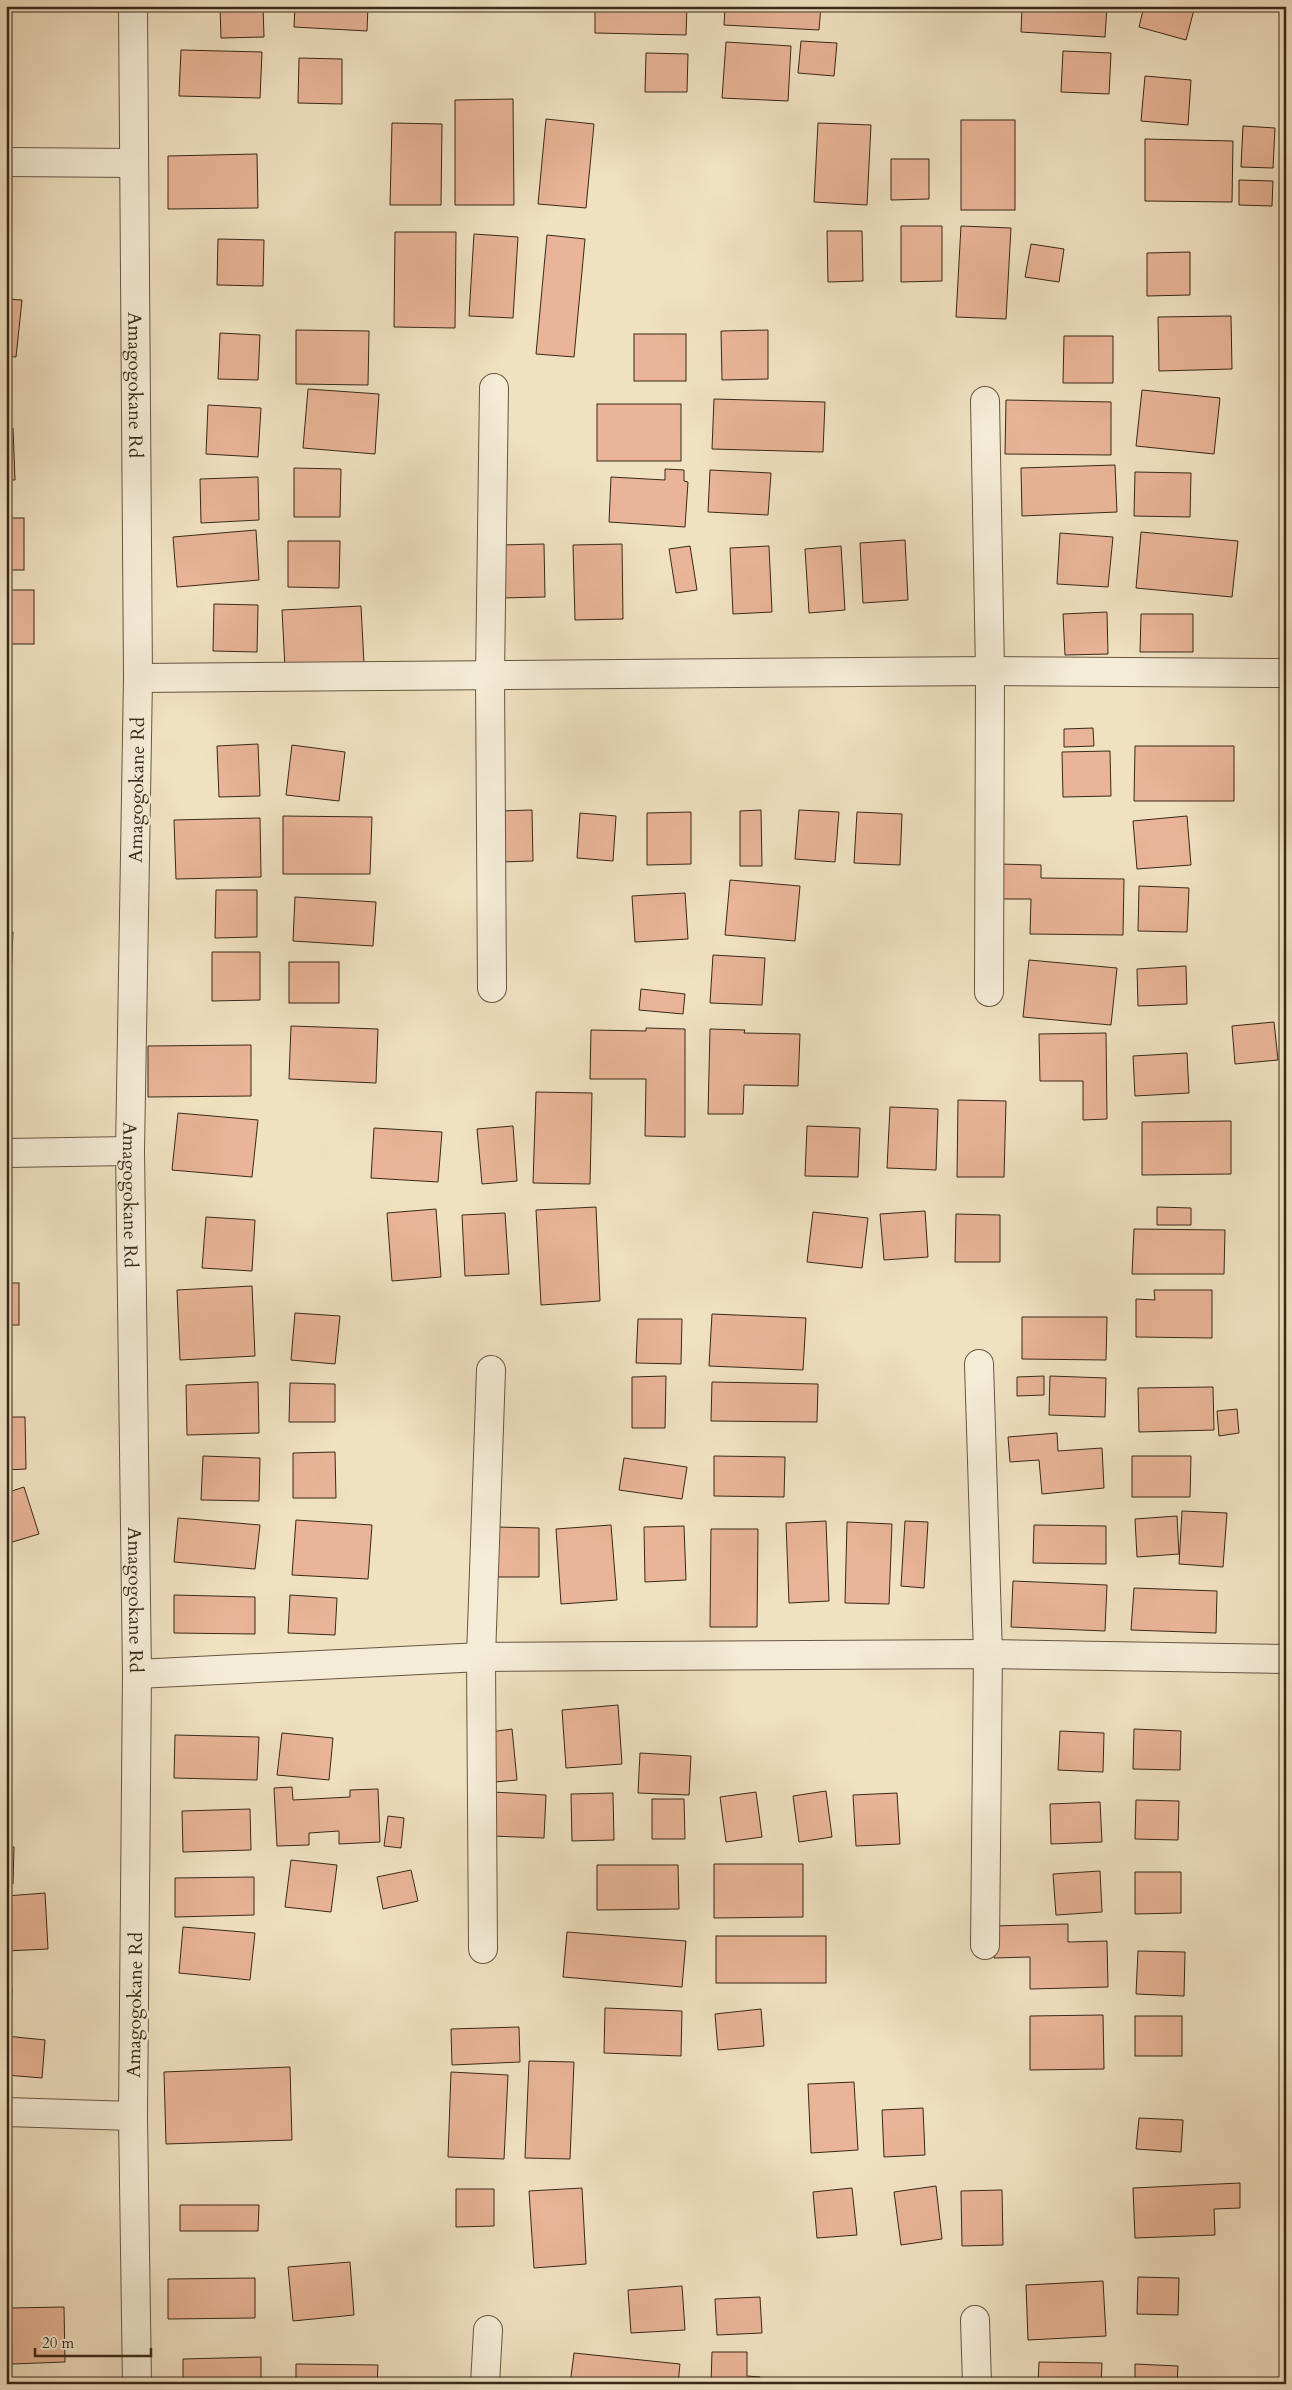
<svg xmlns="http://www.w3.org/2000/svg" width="1292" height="2390" viewBox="0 0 1292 2390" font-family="Cardo,serif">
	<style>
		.building { fill: #e9b497; stroke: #382918 }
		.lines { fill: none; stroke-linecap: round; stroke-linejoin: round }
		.minor-casing { stroke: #665742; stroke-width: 30 }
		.minor { stroke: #f5ecd7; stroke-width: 28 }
		.labels { text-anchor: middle; stroke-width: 5; stroke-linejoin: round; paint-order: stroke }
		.street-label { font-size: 19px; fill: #382918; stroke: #f5ecd7 }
	</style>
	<rect width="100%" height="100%" fill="#f0e1c1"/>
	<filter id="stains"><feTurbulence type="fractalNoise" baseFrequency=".004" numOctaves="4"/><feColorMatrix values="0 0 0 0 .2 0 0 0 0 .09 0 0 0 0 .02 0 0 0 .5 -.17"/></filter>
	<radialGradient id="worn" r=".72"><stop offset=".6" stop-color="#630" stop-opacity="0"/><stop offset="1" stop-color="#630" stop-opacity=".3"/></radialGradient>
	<g class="building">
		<path d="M220 6H263L264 37 221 38Z"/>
		<path d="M295 6H368L367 31 294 27Z"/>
		<path d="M595 6H687L686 35 595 33Z"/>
		<path d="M725 6H821L819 30 724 25Z"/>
		<path d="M1022 6H1107L1105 37 1021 32Z"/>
		<path d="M1144 6H1195L1186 40 1139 27Z"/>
		<path d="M801 41 837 43 834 76 798 73Z"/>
		<path d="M726 42 791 46 788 101 722 98Z"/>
		<path d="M181 50 262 52 260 98 179 96Z"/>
		<path d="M1063 51 1111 53 1109 94 1061 92Z"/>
		<path d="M646 53 688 54 687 92H645Z"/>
		<path d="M299 58 342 59V104L298 103Z"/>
		<path d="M1145 76 1191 80 1188 125 1141 121Z"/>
		<path d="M513 99 514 205H455V100Z"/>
		<path d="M546 119 594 124 586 208 538 204Z"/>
		<rect x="961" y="120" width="54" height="90"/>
		<path d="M392 123 442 124 441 205H390Z"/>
		<path d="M818 123 871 125 867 205 814 202Z"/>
		<path d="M1243 126 1275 128 1273 168 1241 167Z"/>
		<path d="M1145 139 1233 141 1232 202 1145 201Z"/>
		<path d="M257 154 258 208 168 209V156Z"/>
		<path d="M891 159H929V199L891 200Z"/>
		<path d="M1239 180 1273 181 1272 206 1239 205Z"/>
		<path d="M901 226H942V281L901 282Z"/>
		<path d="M961 226 1011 228 1006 319 956 317Z"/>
		<path d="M827 231H862L863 281 828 282Z"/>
		<path d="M395 232H456L455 328 394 327Z"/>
		<path d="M474 234 518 237 513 318 469 316Z"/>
		<path d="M547 235 585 239 574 357 536 354Z"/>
		<path d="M218 239 264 240 263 286 217 285Z"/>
		<path d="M1031 244 1064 249 1059 282 1025 277Z"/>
		<path d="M1190 252V295L1147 296V253Z"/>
		<path d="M6 299 22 300 16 357 6 356Z"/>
		<path d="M1231 316 1232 369 1159 371 1158 317Z"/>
		<path d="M296 330 369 331 368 385 296 384Z"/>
		<path d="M768 330V379L722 380 721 331Z"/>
		<path d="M220 333 260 335 258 380 218 379Z"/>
		<rect x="634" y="334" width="52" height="47"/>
		<path d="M1064 336H1113V383H1063Z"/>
		<path d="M308 389 379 394 375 454 303 448Z"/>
		<path d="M1142 390 1220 398 1214 454 1136 446Z"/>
		<path d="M714 399 825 402 823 452 712 449Z"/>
		<path d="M1006 400 1111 402V455L1005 454Z"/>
		<rect x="597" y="404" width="84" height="57"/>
		<path d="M208 405 261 408 258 457 206 454Z"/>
		<path d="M6 428H13L15 480H6Z"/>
		<path d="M1115 465 1117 512 1022 516 1021 468Z"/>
		<path d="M294 468 341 469 340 517H294Z"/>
		<path d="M665 469 684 470V481L688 482 685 527 609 522 611 477 665 480Z"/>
		<path d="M710 470 771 473 768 515 708 512Z"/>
		<path d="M1135 472 1191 473 1190 517 1134 516Z"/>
		<path d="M258 477 259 520 201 523 200 479Z"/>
		<rect x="6" y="518" width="18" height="52"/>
		<path d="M256 530 259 580 177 587 173 537Z"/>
		<path d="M1141 532 1238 541 1232 597 1136 588Z"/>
		<path d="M1060 533 1113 537 1108 587 1057 584Z"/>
		<path d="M905 540 908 600 863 603 860 543Z"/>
		<path d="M288 541H340L339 588 288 587Z"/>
		<path d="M544 544 545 597 500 598V545Z"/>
		<path d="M622 544 623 619 575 620 573 545Z"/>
		<path d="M690 546 697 590 676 593 669 549Z"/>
		<path d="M769 546 772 612 733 614 730 548Z"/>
		<path d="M841 546 845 610 809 613 805 549Z"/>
		<rect x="6" y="590" width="28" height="54"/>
		<path d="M214 604 258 605 257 652 213 651Z"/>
		<path d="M361 606 364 664 285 668 282 610Z"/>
		<path d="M1107 612 1108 654 1065 655 1063 614Z"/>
		<path d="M1141 614H1193V652H1140Z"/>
		<path d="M1093 728 1094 746 1064 747V729Z"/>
		<path d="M258 744 260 796 219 797 217 746Z"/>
		<path d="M292 745 345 752 339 801 286 795Z"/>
		<path d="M1135 746H1234V801H1134Z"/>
		<path d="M1110 751 1111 796 1063 797 1062 752Z"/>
		<path d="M532 810 533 861 500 862 499 811Z"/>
		<path d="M761 810 762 866H740V811Z"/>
		<path d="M799 810 839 812 835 862 795 859Z"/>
		<path d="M691 812V864L647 865V813Z"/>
		<path d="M857 812 902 814 900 865 854 863Z"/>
		<path d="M580 813 616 816 613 861 577 858Z"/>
		<path d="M283 816 372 817 370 874H283Z"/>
		<path d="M1187 816 1191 865 1137 869 1133 821Z"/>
		<path d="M260 818 261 877 176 879 174 820Z"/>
		<path d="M998 864 1041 865V878L1124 879 1123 935 1030 934 1031 899H998Z"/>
		<path d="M730 880 800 886 795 941 725 935Z"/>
		<path d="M1139 886 1189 888 1187 932 1138 931Z"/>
		<path d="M216 890H257V937L215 938Z"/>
		<path d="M685 893 688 939 635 942 632 896Z"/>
		<path d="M295 897 376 902 373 946 293 941Z"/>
		<path d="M6 931 13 932 11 978H6Z"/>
		<path d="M212 952H260V1000L212 1001Z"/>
		<path d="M713 955 765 958 762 1005 710 1003Z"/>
		<path d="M1029 960 1117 968 1111 1025 1023 1017Z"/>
		<rect x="289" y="962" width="50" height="41"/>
		<path d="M1186 966 1187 1004 1138 1006 1137 969Z"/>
		<path d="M641 989 685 994 683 1014 639 1010Z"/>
		<path d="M1274 1022 1278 1060 1235 1064 1232 1026Z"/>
		<path d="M291 1026 378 1029 376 1083 289 1079Z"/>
		<path d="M646 1028 685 1029V1137L645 1136 646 1079H590L591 1030 646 1031Z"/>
		<path d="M710 1029 745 1030 744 1033 800 1034 798 1086 744 1085 743 1114H708Z"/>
		<path d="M1106 1033 1107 1119 1083 1120V1081H1040L1039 1034Z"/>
		<path d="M251 1045V1096L148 1097V1046Z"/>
		<path d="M1187 1053 1189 1093 1135 1096 1133 1056Z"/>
		<path d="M6 1061H10L8 1118H6Z"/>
		<path d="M536 1092 592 1093 590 1184 533 1183Z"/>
		<path d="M958 1100 1006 1101 1004 1177H957Z"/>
		<path d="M890 1107 938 1109 936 1170 887 1168Z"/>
		<path d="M178 1113 258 1120 252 1177 172 1170Z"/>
		<path d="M1231 1121V1174L1142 1175V1122Z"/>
		<path d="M513 1126 517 1181 482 1184 477 1129Z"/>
		<path d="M807 1126 860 1128 858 1177 805 1176Z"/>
		<path d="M374 1128 442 1132 438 1182 371 1178Z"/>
		<path d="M596 1207 600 1301 541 1305 536 1210Z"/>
		<path d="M1157 1207 1191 1208V1225H1157Z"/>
		<path d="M436 1209 441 1277 392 1281 387 1213Z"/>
		<path d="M925 1211 928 1257 884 1260 880 1214Z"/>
		<path d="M813 1212 868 1218 862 1268 807 1262Z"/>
		<path d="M505 1213 509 1274 465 1276 462 1215Z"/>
		<path d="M956 1214 1000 1215V1262H955Z"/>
		<path d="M206 1217 255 1220 252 1271 202 1268Z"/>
		<path d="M1134 1229 1225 1230 1224 1274H1132Z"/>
		<rect x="6" y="1283" width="13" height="42"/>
		<path d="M252 1286 255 1356 180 1360 177 1290Z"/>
		<path d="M1154 1290H1212V1338L1136 1337V1299L1155 1300Z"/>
		<path d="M295 1313 340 1316 335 1364 291 1360Z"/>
		<path d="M712 1314 806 1318 803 1370 709 1366Z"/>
		<path d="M1022 1317H1107L1106 1360 1022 1359Z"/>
		<path d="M638 1319H682L681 1364 636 1363Z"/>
		<path d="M666 1376 665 1428H632V1377Z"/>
		<path d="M1044 1376V1395L1017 1396V1377Z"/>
		<path d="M1050 1376 1106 1378 1105 1417 1049 1415Z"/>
		<path d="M258 1382 259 1433 187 1435 186 1385Z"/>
		<path d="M712 1382 818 1384 817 1422 711 1421Z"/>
		<path d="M290 1383 335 1384V1422H289Z"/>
		<path d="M1213 1387 1214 1430 1139 1432 1138 1388Z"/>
		<path d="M1237 1409 1239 1433 1219 1436 1217 1411Z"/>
		<path d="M6 1417H25L26 1469 6 1470Z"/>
		<path d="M1057 1433 1058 1451 1102 1448 1104 1488 1042 1494 1039 1460 1010 1462 1008 1437Z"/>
		<path d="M335 1452 336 1498H293V1453Z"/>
		<path d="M203 1456 260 1458 259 1501 201 1500Z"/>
		<path d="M714 1456 785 1457 784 1497 714 1496Z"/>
		<path d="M1132 1456H1191L1190 1497H1132Z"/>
		<path d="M624 1458 687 1467 682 1499 619 1490Z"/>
		<path d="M24 1487 39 1534 9 1543 6 1533V1493Z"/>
		<path d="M1182 1511 1227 1513 1223 1567 1179 1564Z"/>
		<path d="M1177 1516 1179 1554 1137 1557 1135 1519Z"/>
		<path d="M178 1518 260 1525 255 1569 174 1562Z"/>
		<path d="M296 1520 372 1525 368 1579 292 1575Z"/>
		<path d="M826 1521 829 1601 789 1603 786 1523Z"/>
		<path d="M905 1521 928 1522 924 1588 901 1586Z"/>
		<path d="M847 1522 892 1524 889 1604 845 1603Z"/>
		<path d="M611 1525 617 1600 561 1604 556 1529Z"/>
		<path d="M1034 1525 1106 1526V1564L1033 1563Z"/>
		<path d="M684 1526 686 1580 645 1582 644 1527Z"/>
		<path d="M497 1527 539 1528V1577H496Z"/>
		<path d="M711 1529H758L757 1627H710Z"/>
		<path d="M1013 1581 1107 1585 1105 1631 1011 1627Z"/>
		<path d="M1134 1588 1217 1591 1216 1633 1131 1630Z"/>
		<path d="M174 1595 255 1597V1634L174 1633Z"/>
		<path d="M290 1595 337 1598 335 1635 288 1633Z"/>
		<path d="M618 1705 622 1764 566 1768 562 1710Z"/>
		<path d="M512 1729 517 1780 495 1782 490 1732Z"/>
		<path d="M1134 1729 1181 1731 1180 1770 1133 1769Z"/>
		<path d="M1060 1731 1104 1733 1103 1772 1058 1770Z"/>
		<path d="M282 1733 333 1738 329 1780 277 1775Z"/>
		<path d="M175 1735 259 1737 257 1780 174 1778Z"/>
		<path d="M640 1753 691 1756 689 1795 638 1793Z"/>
		<path d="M292 1787 293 1800 350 1797V1790L378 1789 380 1842 339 1844V1831L309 1833V1845L277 1846 274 1788Z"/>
		<path d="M826 1791 832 1837 799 1842 793 1796Z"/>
		<path d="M493 1792 546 1795 544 1838 491 1836Z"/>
		<path d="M756 1792 762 1837 726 1842 720 1797Z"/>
		<path d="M613 1793 614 1840 572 1841 571 1794Z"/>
		<path d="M897 1793 900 1844 856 1846 853 1795Z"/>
		<path d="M652 1799H684L685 1839H652Z"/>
		<path d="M1136 1800 1179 1801 1178 1840 1135 1839Z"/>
		<path d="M1100 1802 1102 1842 1051 1844 1050 1804Z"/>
		<path d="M250 1809 251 1850 183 1852 182 1811Z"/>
		<path d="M388 1816 404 1818 401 1848 384 1846Z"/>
		<path d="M6 1847H14L13 1884H6Z"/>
		<path d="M291 1860 337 1865 331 1912 285 1907Z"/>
		<path d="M714 1864H803V1917L714 1918Z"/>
		<path d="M597 1865H678L679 1909 597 1910Z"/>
		<path d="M411 1870 418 1901 383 1909 377 1877Z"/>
		<path d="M1100 1871 1102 1912 1056 1915 1053 1874Z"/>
		<path d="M1135 1872H1181V1913L1135 1914Z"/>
		<path d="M254 1877V1915L175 1917V1878Z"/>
		<path d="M45 1893 48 1949 6 1951V1896Z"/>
		<path d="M1068 1924V1942L1107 1941 1108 1987 1030 1989V1957L994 1958 993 1926Z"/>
		<path d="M183 1927 255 1933 250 1980 179 1973Z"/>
		<path d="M567 1932 686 1941 682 1987 563 1977Z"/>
		<rect x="716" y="1936" width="110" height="47"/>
		<path d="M1138 1951 1185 1952 1184 1996 1136 1994Z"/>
		<path d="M6 1988H12L11 2020H6Z"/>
		<path d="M605 2008 682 2011 681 2056 604 2053Z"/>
		<path d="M761 2009 764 2046 718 2050 715 2014Z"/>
		<path d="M1103 2015 1104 2069 1030 2070V2016Z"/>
		<rect x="1135" y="2016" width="47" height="40"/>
		<path d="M519 2027 520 2062 452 2065 451 2029Z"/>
		<path d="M6 2036 45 2040 42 2078 6 2075Z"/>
		<path d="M529 2061 574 2062 570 2159 525 2158Z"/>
		<path d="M290 2067 292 2140 166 2144 164 2072Z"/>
		<path d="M451 2072 508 2075 504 2159 448 2157Z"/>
		<path d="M854 2082 858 2150 811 2153 808 2084Z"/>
		<path d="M923 2108 925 2155 884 2157 882 2110Z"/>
		<path d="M1139 2118 1183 2120 1181 2152 1136 2149Z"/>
		<path d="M1240 2183V2208L1214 2209 1215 2235 1135 2238 1133 2188Z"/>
		<path d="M936 2186 942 2239 901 2245 894 2192Z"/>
		<path d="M582 2188 586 2264 534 2268 529 2191Z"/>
		<path d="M852 2188 857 2235 817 2238 813 2192Z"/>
		<path d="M456 2189H494V2226L456 2227Z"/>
		<path d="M1002 2190 1003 2245 962 2246 961 2191Z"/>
		<path d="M180 2205H259L258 2231H180Z"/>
		<path d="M350 2262 354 2315 293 2321 288 2267Z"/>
		<path d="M1138 2277 1179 2278 1178 2315 1137 2314Z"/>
		<path d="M255 2278V2318L168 2319V2279Z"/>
		<path d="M1103 2281 1106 2336 1028 2340 1026 2285Z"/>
		<path d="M682 2286 685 2330 631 2333 628 2290Z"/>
		<path d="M760 2297 762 2333 717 2335 715 2299Z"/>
		<path d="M64 2307 65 2362 12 2364 11 2308Z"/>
		<path d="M712 2352H747V2376L760 2377V2384H711Z"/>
		<path d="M574 2353 680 2364 678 2384H570Z"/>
		<path d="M261 2357V2384H183V2359Z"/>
		<path d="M1039 2362 1102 2363 1101 2384H1038Z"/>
		<path d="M296 2364 378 2365 377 2384H296Z"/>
		<path d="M1135 2364 1178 2366 1177 2384H1135Z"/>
		<rect x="6" y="2379" width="51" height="5"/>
	</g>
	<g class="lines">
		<g class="minor-casing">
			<g id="minor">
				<path id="s1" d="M133 6 138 678 130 1151 137 1674 133 2116 137 2384"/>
				<path d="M6 162 134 163"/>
				<path d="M985 401 990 671 989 992"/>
				<path d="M138 678 990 671 1286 673"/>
				<path d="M492 988 490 675 494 388"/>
				<path d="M6 1153 130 1151"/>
				<path d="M979 1364 988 1654 985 1945"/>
				<path d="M137 1674 481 1657 988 1654 1286 1659"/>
				<path d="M483 1949 481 1657 491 1370"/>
				<path d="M6 2112 133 2116"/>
				<path d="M975 2320 977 2384"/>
				<path d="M485 2384 488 2330"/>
			</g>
		</g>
		<use href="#minor" class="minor"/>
	</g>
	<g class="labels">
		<g class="street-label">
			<text dy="7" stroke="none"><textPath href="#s1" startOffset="379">Amagogokane Rd</textPath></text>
			<text transform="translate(136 790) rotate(-89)" y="7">Amagogokane Rd</text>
			<text dy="7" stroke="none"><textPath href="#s1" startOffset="1189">Amagogokane Rd</textPath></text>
			<text dy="7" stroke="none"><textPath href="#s1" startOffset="1594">Amagogokane Rd</textPath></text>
			<text transform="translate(134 2005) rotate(-89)" y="7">Amagogokane Rd</text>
		</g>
	</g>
	<rect width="1292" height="2390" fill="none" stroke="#f0e1c1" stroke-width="25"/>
	<rect x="8" y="8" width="1277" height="2375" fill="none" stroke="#382918" stroke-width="2.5"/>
	<rect x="12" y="12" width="1267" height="2365" fill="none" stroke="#382918"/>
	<path d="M35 2348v8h116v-8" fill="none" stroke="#382918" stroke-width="2.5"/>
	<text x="42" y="2348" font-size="15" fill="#382918" stroke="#f5ecd7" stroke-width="4" paint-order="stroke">20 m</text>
	<rect width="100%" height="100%" filter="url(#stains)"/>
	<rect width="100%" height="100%" fill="url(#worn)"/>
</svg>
